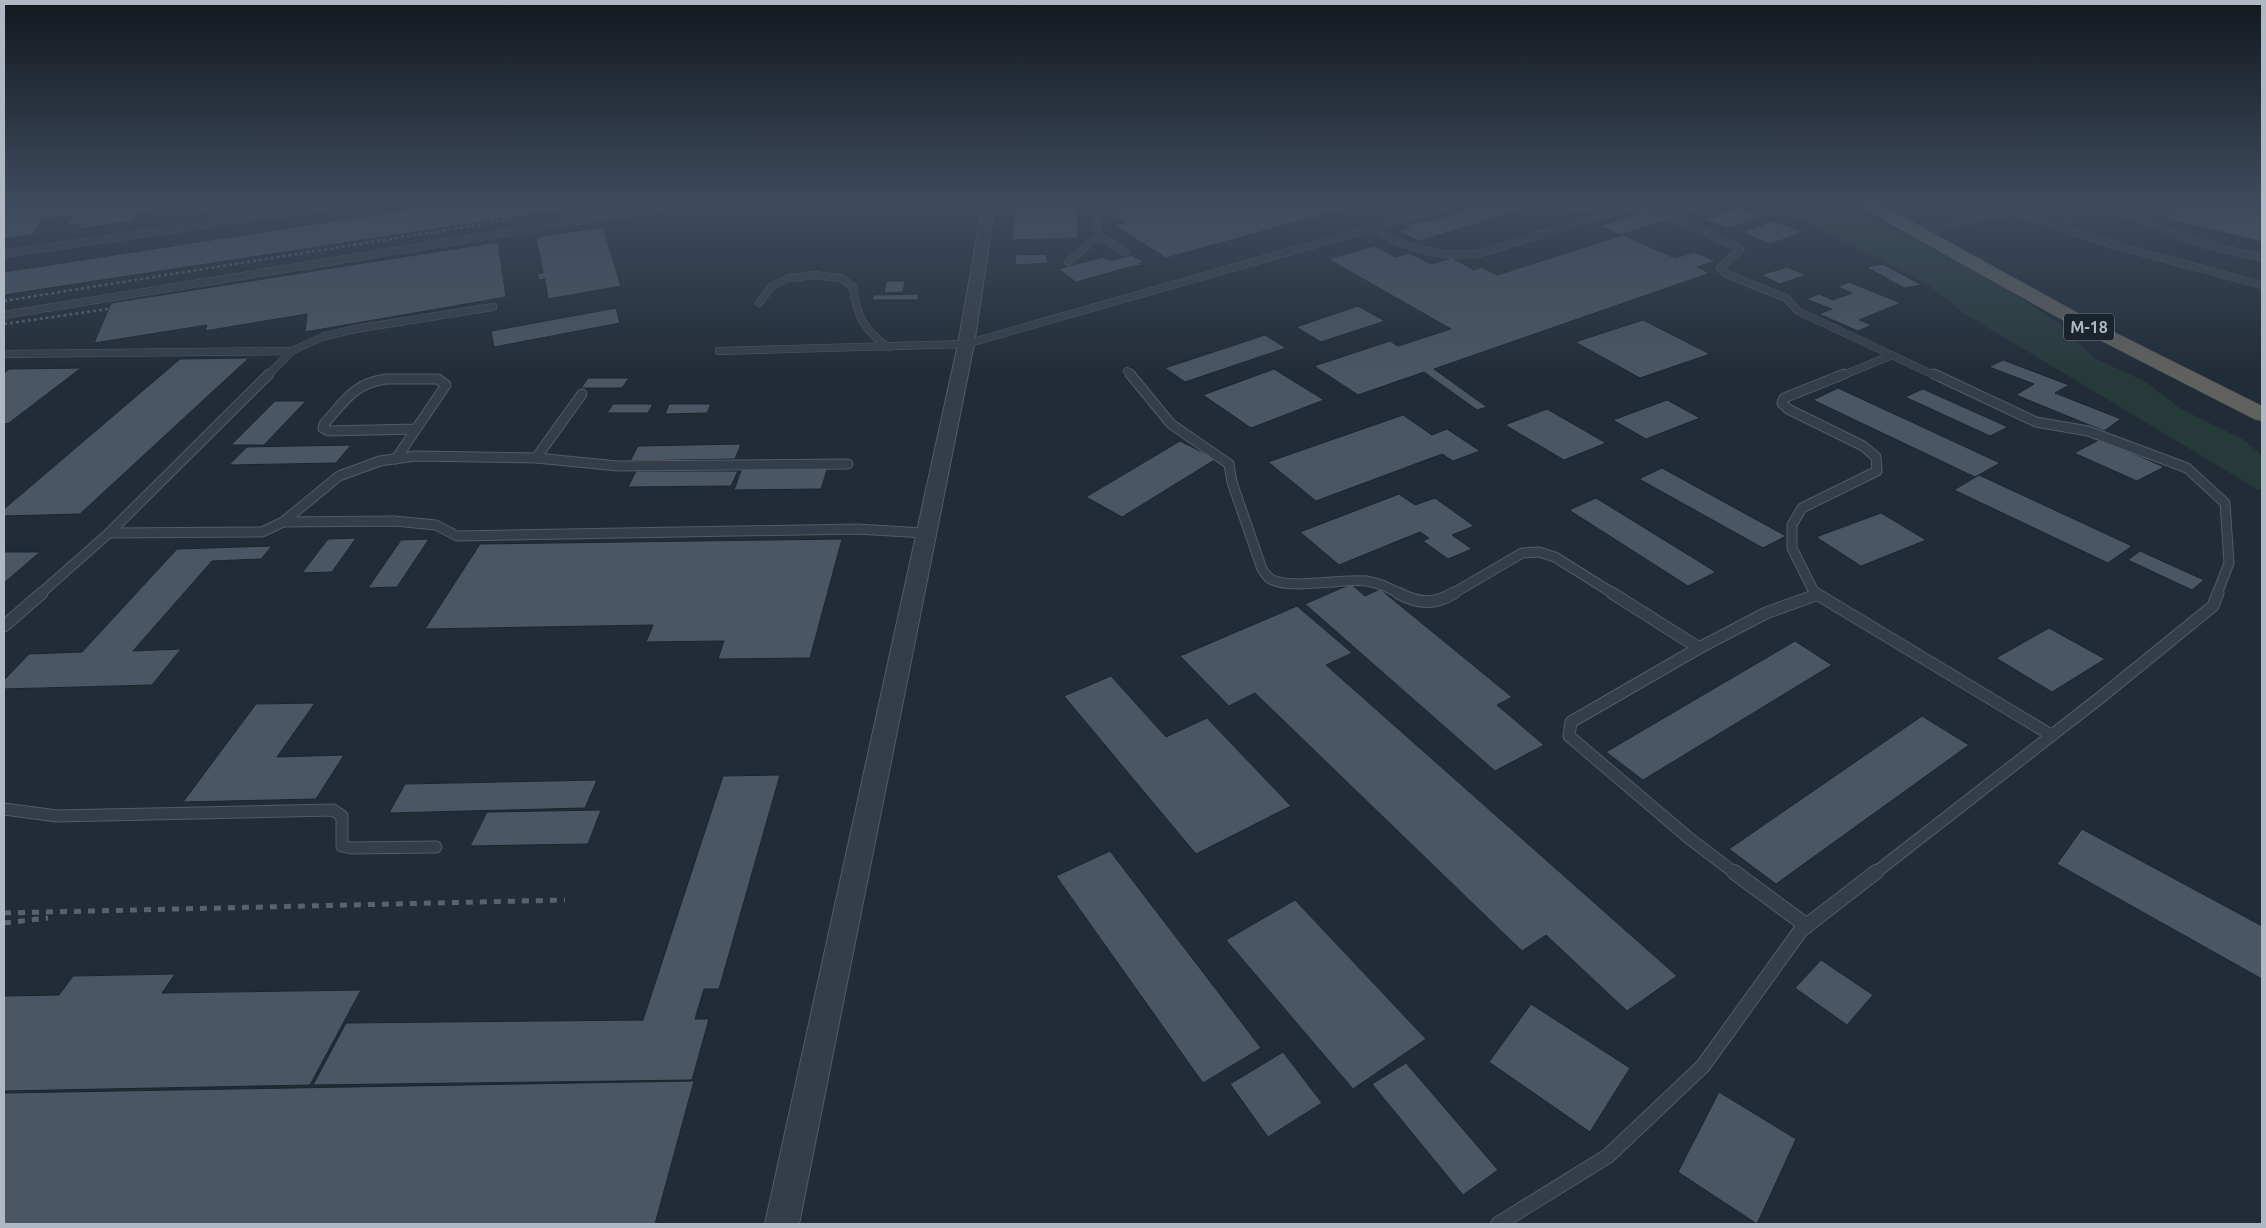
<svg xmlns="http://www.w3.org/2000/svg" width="2266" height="1228" viewBox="0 0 2266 1228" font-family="Ubuntu,sans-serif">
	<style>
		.green { fill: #273a3a }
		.building { fill: #4a5663; stroke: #1d252e }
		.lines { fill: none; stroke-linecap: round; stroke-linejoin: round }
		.service-far3-casing { stroke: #535b65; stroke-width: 8 }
		.service-far2-casing { stroke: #535b65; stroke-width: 11 }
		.service-far1-casing { stroke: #535b65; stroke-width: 13 }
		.service-casing { stroke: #535b65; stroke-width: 16 }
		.minor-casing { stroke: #535b65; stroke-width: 2 }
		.trunk-casing { stroke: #404852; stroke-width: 1 }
		.service-far3 { stroke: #353d48; stroke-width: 7 }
		.service-far2 { stroke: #353d48; stroke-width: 9 }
		.service-far1 { stroke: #353d48; stroke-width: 11 }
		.service { stroke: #353d48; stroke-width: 14 }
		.minor { fill: #353d48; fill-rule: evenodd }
		.trunk { fill: #60605e; fill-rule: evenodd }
		.rail-far1 { stroke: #57626f; stroke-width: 2.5; stroke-dasharray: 3 3; stroke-linecap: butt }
		.rail { stroke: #57626f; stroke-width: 5; stroke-dasharray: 7 7; stroke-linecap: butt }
		.labels { text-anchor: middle; stroke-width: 4; stroke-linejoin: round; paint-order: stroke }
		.shield { fill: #1b232c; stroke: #838b96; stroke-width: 1 }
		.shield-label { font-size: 16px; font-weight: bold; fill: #b0b8c4 }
	</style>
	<rect width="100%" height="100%" fill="#222c37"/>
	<path class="green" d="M1770 204H1844L1859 211 1992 280 2058 323 2094 358 2146 382 2181 409 2242 439 2262 455V489L2258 490 1962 312 1927 284Z"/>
	<g class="building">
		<path d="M16 204H153L149 213 136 215 133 221 79 229 82 223 68 225 74 214 42 219 33 235 4 239V206Z"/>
		<path d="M189 204H235L199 211 200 209 187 211Z"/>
		<path d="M444 204H557L559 210 4 295V272Z"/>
		<path d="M1015 204H1077L1078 238 1012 240Z"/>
		<path d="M1135 204H1280L1284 206 1291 204H1362L1166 258 1114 225 1125 222 1114 215Z"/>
		<path d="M1487 204H1541L1419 241 1398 231 1409 228 1404 226 1421 221 1425 222Z"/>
		<path d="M1555 204H1613L1580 214Z"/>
		<path d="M1674 204H1715L1691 212 1672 205Z"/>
		<path d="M2182 204H2262V242L2167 219Z"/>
		<path d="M1739 208 1762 217 1727 228 1704 219Z"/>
		<path d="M1646 211 1667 220 1620 235 1599 226Z"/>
		<path d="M1774 221 1804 232 1770 244 1741 232Z"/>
		<path d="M603 227 621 286 548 299 545 279 539 280 537 274 543 273 536 237Z"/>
		<path d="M1623 235 1675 258 1694 252 1716 261 1697 267 1710 273 1434 369 1487 407 1477 410 1424 372 1358 395 1314 366 1390 341 1398 346 1451 329 1328 259 1374 246 1396 257 1409 253 1431 264 1452 258 1474 270 1482 267 1497 275Z"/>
		<path d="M498 242 506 297 305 332 307 314 205 331 207 325 94 343 111 303Z"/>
		<path d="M1046 254 1048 263 1016 265 1015 255Z"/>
		<path d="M1132 255 1144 262 1140 263 1143 265 1133 266 1076 282 1058 269 1103 257 1110 261Z"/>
		<path d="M1883 264 1922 285 1904 288 1866 267Z"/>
		<path d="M1787 267 1806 275 1780 284 1761 275Z"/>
		<path d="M886 281H905L903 292 884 293Z"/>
		<path d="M1849 282 1901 303 1859 320 1872 325 1858 331 1819 314 1832 309 1806 299 1819 294 1833 300 1852 293 1838 287Z"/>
		<path d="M919 294 918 300H872L874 295Z"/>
		<path d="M1358 306 1385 321 1321 342 1296 327Z"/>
		<path d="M616 308 620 323 494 347 491 331Z"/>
		<path d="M1643 320 1710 354 1640 378 1575 342Z"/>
		<path d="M1265 335 1286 348 1185 382 1165 368Z"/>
		<path d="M249 358 80 514 4 516V509L180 359Z"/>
		<path d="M2003 360 2069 385 2055 393 2121 419 2104 431 2016 395 2034 384 1989 367Z"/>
		<path d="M81 368 9 423 4 424V373L9 369Z"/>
		<path d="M1274 369 1324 400 1251 428 1203 395Z"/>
		<path d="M588 378H629L622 388H581Z"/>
		<path d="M1838 388 2000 463 1975 477 1813 400Z"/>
		<path d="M1923 389 2008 427 1990 436 1905 397Z"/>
		<path d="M1667 400 1700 418 1646 439 1613 420Z"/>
		<path d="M275 401H306L264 445H231Z"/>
		<path d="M613 404H653L648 413H607Z"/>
		<path d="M669 404H711L707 413 665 414Z"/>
		<path d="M1547 409 1606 443 1564 460 1505 425Z"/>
		<path d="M1403 415 1432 435 1447 429 1480 451 1453 461 1442 454 1316 501 1268 462Z"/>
		<path d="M2101 439 2164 467 2137 481 2074 453Z"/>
		<path d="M1180 441 1216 459 1122 517 1086 497Z"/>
		<path d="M741 444 735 459 630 461 638 446Z"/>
		<path d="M351 445 336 463 229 465 247 447Z"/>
		<path d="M828 467 821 489 734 490 742 468Z"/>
		<path d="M1662 468 1786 536 1763 548 1639 479Z"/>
		<path d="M636 471H738L731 486 628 487Z"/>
		<path d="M1979 475 2132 546 2108 563 1954 490Z"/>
		<path d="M1399 494 1415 505 1435 498 1474 526 1452 535 1472 549 1448 559 1423 541 1429 538 1420 532 1339 565 1300 532Z"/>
		<path d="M1596 498 1716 572 1688 586 1569 510Z"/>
		<path d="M1881 513 1926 540 1861 566 1816 537Z"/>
		<path d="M356 538 332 572 302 573 328 539Z"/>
		<path d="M429 539 397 587 368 588 401 540Z"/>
		<path d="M842 539 810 658 718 659 724 641 646 642 653 625 425 629 480 544Z"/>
		<path d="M272 546 261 559 212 561 133 651 181 649 152 685 4 689V680L29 654 82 652 177 549Z"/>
		<path d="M2140 551 2204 580 2192 590 2128 560Z"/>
		<path d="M4 552H40L4 583Z"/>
		<path d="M1351 584 1365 596 1380 589 1512 697 1497 705 1544 745 1495 771 1305 604Z"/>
		<path d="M1297 606 1352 653 1326 665 1677 976 1627 1011 1546 935 1522 951 1255 693 1229 706 1180 656Z"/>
		<path d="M2049 628 2105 659 2052 692 1996 658Z"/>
		<path d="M1795 641 1832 665 1643 780 1606 752Z"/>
		<path d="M1111 676 1166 737 1207 718 1291 806 1196 854 1064 696Z"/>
		<path d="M315 703 277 757 344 755 316 799 183 802 256 704Z"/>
		<path d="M1922 716 1969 745 1776 884 1729 849Z"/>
		<path d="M780 775 719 989H704L695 1019H709L692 1080 313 1085 346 1023 643 1020 723 776Z"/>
		<path d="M597 780 585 808 389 813 405 784Z"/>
		<path d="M601 810 588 844 470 846 487 812Z"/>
		<path d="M2082 829 2262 926V979L2057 864Z"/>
		<path d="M1110 851 1261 1048 1203 1083 1056 876Z"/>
		<path d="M1295 900 1426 1039 1353 1089 1226 940Z"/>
		<path d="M1821 960 1873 995 1847 1025 1795 988Z"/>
		<path d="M175 974 162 993 361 990 310 1085 4 1091V996L59 995 73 976Z"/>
		<path d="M1531 1004 1630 1068 1590 1132 1489 1062Z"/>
		<path d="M1283 1052 1322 1103 1268 1137 1230 1084Z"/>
		<path d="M1406 1063 1498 1170 1463 1195 1372 1084Z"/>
		<path d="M694 1081 655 1224H4V1093Z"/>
		<path d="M1719 1092 1796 1139 1757 1224 1678 1172Z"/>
	</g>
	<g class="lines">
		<g class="service-far3-casing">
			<g id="service-far3">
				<path d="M1095 204 1098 236 1125 252"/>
				<path d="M2106 204C2157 228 2206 248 2262 257"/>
				<path d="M2046 205 2060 211 2067 218 2066 229"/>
				<path d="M2016 206 2055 204"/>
				<path d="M2011 211 2114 245 2262 285"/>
				<path d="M1371 228C1407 248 1439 259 1481 253L1625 208 1646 207 1736 246 1740 250 1720 268 1726 274 1786 298 1798 311 1936 376"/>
				<path d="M1920 232 2011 211 2019 204"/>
				<path d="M4 254 343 204"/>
				<path d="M1068 262 1098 236"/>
				<path d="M759 303 772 286 789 278 814 275 841 278 853 287C856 314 865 332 888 347"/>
				<path d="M4 315 681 204"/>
				<path d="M719 351 966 344 1456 204"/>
				<path d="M4 354 292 351"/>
				<path d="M1127 371 1131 376"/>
				<path d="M267 376 292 351 322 337 355 329 493 307"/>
				<path d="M1841 376 1890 356"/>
			</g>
		</g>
		<g class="service-far2-casing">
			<g id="service-far2">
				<path d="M1130 374 1171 424 1229 464 1232 482 1262 569C1264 572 1267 576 1269 578 1287 591 1344 578 1367 581 1379 583 1390 588 1400 594"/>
				<path d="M1934 374 2036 422 2088 431 2187 468 2225 503 2229 563 2217 594"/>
				<path d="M386 379H438L446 385 416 429 328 431 323 428 324 424C344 402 354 383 386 379Z"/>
				<path d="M536 458 582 394"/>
				<path d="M396 459 416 429"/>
				<path d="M283 522 339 476 380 461 415 456 536 458 618 466 848 464"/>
				<path d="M109 533 262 532 283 522 394 521 436 525 457 536 856 529 925 533"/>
				<path d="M40 594 109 533 269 374"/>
				<path d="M1452 594 1522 553 1539 552 1555 557 1614 594"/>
				<path d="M1815 594 1792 548V525L1802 508 1877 471 1876 457 1863 446 1788 409 1782 403 1784 398 1844 374"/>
			</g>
		</g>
		<g class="service-far1-casing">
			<g id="service-far1">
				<path d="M1398 593C1419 604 1434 605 1454 593"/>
				<path d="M1612 593 1699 648"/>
				<path d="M1815 593 2051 735"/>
				<path d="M4 626 42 593"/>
				<path d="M4 809 57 816 333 810 342 816V846L351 848 436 847"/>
				<path d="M1735 873 1690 839 1569 736 1571 722 1699 648 1766 613 1816 595"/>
				<path d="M1875 873 2101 697 2213 606 2218 593"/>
			</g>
		</g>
		<g class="service-casing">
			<g id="service">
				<path d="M1734 872 1807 926"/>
				<path d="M782 1224H788"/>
				<path d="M1498 1224 1608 1156 1703 1066 1801 930 1876 872"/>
			</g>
		</g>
		<g class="minor-casing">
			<path id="minor" d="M983 204H995L974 344 799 1224H765L958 344Z"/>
		</g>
		<g class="trunk-casing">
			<path id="trunk" d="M1860 204H1880L2098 324 2262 406V421L2254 419 2084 332 1862 208Z"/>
		</g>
		<use href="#service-far3" class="service-far3"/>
		<use href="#service-far2" class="service-far2"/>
		<use href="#service-far1" class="service-far1"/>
		<use href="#service" class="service"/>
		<use href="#minor" class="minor"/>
		<use href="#trunk" class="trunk"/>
		<g class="rail-far1">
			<path d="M4 301 515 219"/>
			<path d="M4 324 108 309"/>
		</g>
		<g class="rail">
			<path d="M4 913 565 900"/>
			<path d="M4 923 48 918"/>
		</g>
	</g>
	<linearGradient id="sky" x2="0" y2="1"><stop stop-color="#13181e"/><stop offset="0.54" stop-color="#3e4b5e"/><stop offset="1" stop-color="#3e4b5e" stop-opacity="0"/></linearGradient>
	<rect width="2266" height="376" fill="url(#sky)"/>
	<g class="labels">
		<rect class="shield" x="2064" y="313.5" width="50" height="27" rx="4"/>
		<g class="shield-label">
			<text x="2089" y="333">М-18</text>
		</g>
	</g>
	<rect width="2266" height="1228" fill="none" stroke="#b0b8c4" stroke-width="10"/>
</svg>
